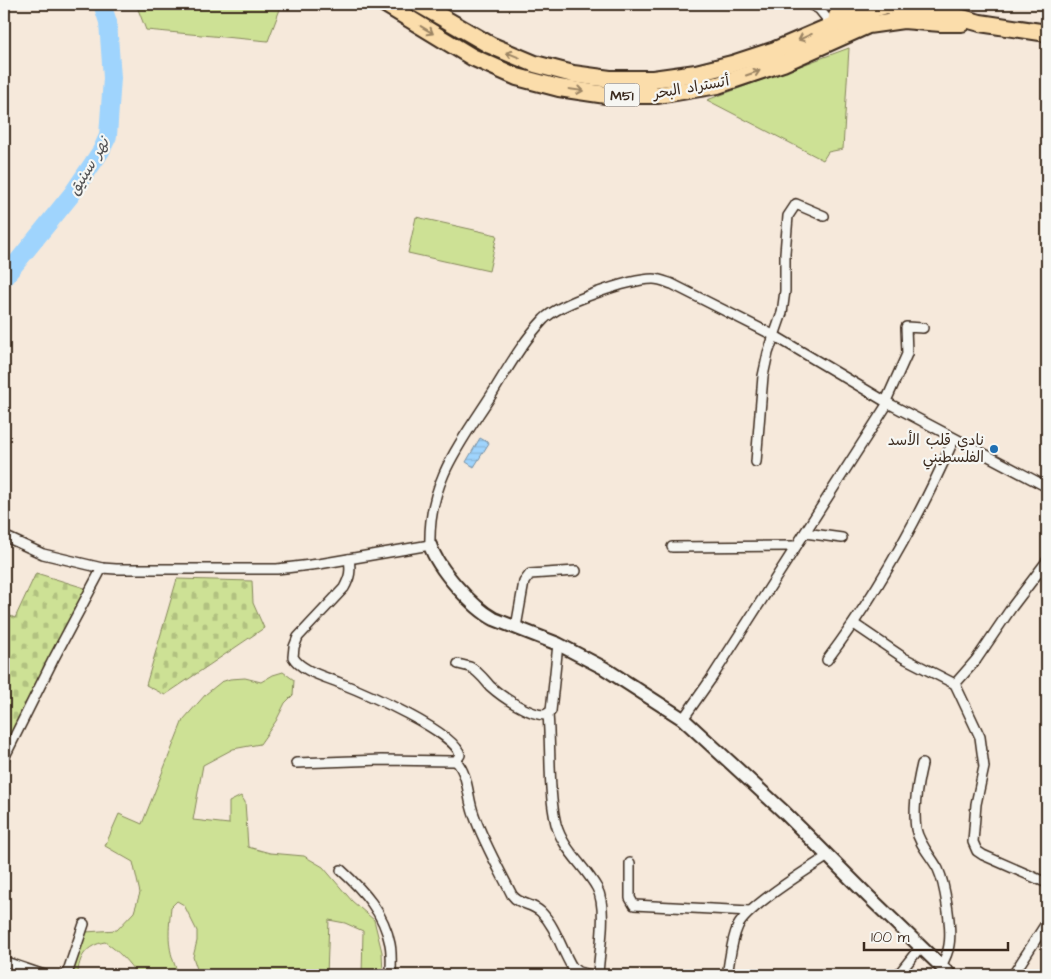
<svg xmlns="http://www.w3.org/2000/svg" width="1051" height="979" viewBox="0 0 1051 979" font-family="'Architects Daughter','Playpen Sans Arabic',sans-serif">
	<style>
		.grass { fill: #cde195; stroke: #84865a }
		.cemetery { fill: url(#cemetery-stones); stroke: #84865a }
		.water { fill: url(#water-rules); stroke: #7790a4 }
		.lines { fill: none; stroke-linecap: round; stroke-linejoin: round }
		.river { stroke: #9fd4fd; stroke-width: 18 }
		.street-casing { stroke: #3b2a1e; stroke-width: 12 }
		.secondary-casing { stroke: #3b2a1e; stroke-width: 16 }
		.highway-casing { stroke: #3b2a1e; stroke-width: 20 }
		.street { stroke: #f6f6f2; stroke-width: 9 }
		.secondary { stroke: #f6f6f2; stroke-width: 12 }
		.highway { stroke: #fbddab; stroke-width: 16 }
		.oneway { stroke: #9b8464 }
		.poi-dot { fill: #1f6fb2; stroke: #f6f6f2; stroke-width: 2 }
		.labels { text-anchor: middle; stroke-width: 4.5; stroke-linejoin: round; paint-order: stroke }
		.shield { fill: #f6f6f2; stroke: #73675e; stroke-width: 1 }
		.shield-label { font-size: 14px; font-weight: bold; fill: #3b2a1e }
		.street-label { font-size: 15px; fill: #3b2a1e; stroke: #f6f6f2 }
		.poi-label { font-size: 15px; fill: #3b2a1e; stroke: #f6f6f2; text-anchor: end }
		.water-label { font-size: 16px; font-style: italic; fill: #545456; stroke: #f6f6f2 }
	</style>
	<defs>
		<pattern id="cemetery-stones" width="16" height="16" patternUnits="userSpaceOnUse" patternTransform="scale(1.25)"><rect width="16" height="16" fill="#cde195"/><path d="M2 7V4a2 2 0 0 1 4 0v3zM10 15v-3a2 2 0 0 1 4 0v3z" fill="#b1c180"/></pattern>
		<pattern id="water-rules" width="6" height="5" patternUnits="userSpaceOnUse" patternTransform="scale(1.25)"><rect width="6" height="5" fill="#9fd4fd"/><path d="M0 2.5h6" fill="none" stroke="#8ab6d8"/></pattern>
	</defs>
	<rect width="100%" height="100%" fill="#f6e9db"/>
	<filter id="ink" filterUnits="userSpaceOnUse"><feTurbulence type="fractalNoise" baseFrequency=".02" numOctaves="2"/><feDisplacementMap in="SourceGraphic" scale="10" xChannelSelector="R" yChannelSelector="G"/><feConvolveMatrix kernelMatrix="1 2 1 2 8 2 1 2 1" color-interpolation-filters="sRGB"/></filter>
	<g filter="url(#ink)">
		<g class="grass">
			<path d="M136 4H282L268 41 146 30Z"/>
			<path d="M849 48 843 149 828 152 823 160 707 100Z"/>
			<path d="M416 217 497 235 489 271 408 253Z"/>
			<path d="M283 672 294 680 293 695 285 703 276 721 260 744 233 749 203 765 193 820 229 824V802L241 796 245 802 248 847 270 853 304 856 323 867 352 901 374 920 382 952 383 975H362L363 931 345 923 329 920 327 975H199L193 957 197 941V931L184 905 177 901 171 907C168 936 167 949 179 975H137C129 962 118 951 105 942 87 945 78 957 78 975H71L85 932 117 930 134 912 140 893 133 862 105 846 119 814 142 824 183 720 206 694 221 682 230 679 245 678 261 682 273 675Z"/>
		</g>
		<g class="cemetery">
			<path d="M36 573 88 589 25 704 4 751V613L15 618Z"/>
			<path d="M177 579 252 581 253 603 264 628 165 695 146 685Z"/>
		</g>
		<path class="water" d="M480 438 489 443 474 467 466 462Z"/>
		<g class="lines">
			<path class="river" d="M4 278 72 194 101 151 108 136 112 78 108 22 102 4"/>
			<g class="street-casing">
				<g id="street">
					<path d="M809 4 819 9 832 25"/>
					<path d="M886 401 907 354 906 327 923 328"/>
					<path d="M756 462 763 376 768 353 782 313 785 291V253L788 216 796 204 824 216"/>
					<path d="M805 533 842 538"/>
					<path d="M4 536 43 554 102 568 116 569H277L319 564 430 545C428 482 460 444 492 394 508 368 523 341 544 319 560 303 630 279 653 279 660 279 666 282 672 284L775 336 888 403 1047 487"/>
					<path d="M672 547 796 546"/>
					<path d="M854 624 904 658 955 684 976 660 1012 607 1047 561"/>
					<path d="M516 627 524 582 530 574 576 571"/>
					<path d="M827 660C879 591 919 518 954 439"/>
					<path d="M458 664C462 665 466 666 470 667 478 671 484 679 490 686 502 697 529 715 545 715L551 711 558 644"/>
					<path d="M955 684 980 737 984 767 976 804 973 842 977 851 983 855 1047 883"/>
					<path d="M548 714C551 749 548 791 556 824 563 850 585 866 597 888 608 909 599 952 598 975"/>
					<path d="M683 719 711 679 888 403"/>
					<path d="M4 758 53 660 102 568"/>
					<path d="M456 761C469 775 467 797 474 815 484 843 499 869 512 895 519 905 532 903 541 912 556 927 561 949 572 967L578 972 592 975"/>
					<path d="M296 763 381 760 451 761H456L460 755C456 732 363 692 340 683 326 677 301 671 293 657L294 647 298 637 344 588C350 577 351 571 349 559"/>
					<path d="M922 764C917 785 913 808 916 829 919 844 931 856 938 869 945 884 952 928 949 945 948 953 945 959 941 966"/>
					<path d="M630 863V898L634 905 750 911"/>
					<path d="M341 870C364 891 384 913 390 944 392 954 391 965 391 975"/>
					<path d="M4 959 6 962 44 975"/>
					<path d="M65 975 68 971 84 924"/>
					<path d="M727 975C730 960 731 941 738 926 748 906 807 870 828 856"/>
					<path d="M898 975 921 946"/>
					<path d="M1013 975 1047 922"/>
				</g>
			</g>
			<g class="secondary-casing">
				<path id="secondary" d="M430 545C438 569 472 607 494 619L558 644 604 668 683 719 784 812 869 897 950 975"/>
			</g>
			<g class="highway-casing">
				<g id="highway">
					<path d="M385 4 472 57 517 77 559 88 606 95H658L718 85 783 63 868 25 903 20 941 23H962"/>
					<path d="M419 4 490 45 535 64 573 74 610 79H653L696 73 732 64 775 50 866 11 886 5 941 12 980 23 1047 33"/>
					<path d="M836 23 837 16 844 4"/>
				</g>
			</g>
			<use href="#street" class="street"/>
			<use href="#secondary" class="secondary"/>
			<use href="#highway" class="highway"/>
		</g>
		<defs><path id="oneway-shaft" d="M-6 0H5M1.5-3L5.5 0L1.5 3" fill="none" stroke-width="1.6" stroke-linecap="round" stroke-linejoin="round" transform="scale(1.25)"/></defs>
		<g class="oneway">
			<use href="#oneway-shaft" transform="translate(427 30) rotate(31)"/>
			<use href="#oneway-shaft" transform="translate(805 37) rotate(156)"/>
			<use href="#oneway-shaft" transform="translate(513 55) rotate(-158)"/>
			<use href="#oneway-shaft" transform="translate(753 73) rotate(-19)"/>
			<use href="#oneway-shaft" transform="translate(576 90) rotate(8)"/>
		</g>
	</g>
	<circle class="poi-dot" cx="994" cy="449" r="5"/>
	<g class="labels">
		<rect class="shield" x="604.5" y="83.5" width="35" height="23" rx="4"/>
		<g class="shield-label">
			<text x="622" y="100">M51</text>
		</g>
		<g class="street-label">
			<text transform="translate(691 87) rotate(-10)" y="5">أتستراد البحر</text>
		</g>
		<g class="poi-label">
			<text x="984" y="445">نادي قلب الأسد<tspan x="984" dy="17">الفلسطيني</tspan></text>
		</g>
		<g class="water-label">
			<text transform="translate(88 166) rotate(-59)" y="6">نهر سينيق</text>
		</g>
	</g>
	<rect width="1051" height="979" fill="none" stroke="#f6f6f2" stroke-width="20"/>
	<rect x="10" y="10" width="1031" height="959" fill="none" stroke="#3b2a1e" stroke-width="2" filter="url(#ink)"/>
	<path d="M864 942v8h144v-8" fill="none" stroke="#3b2a1e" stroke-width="2.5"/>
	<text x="871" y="942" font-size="15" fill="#3b2a1e" stroke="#f6f6f2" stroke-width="4" paint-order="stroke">100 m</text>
</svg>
